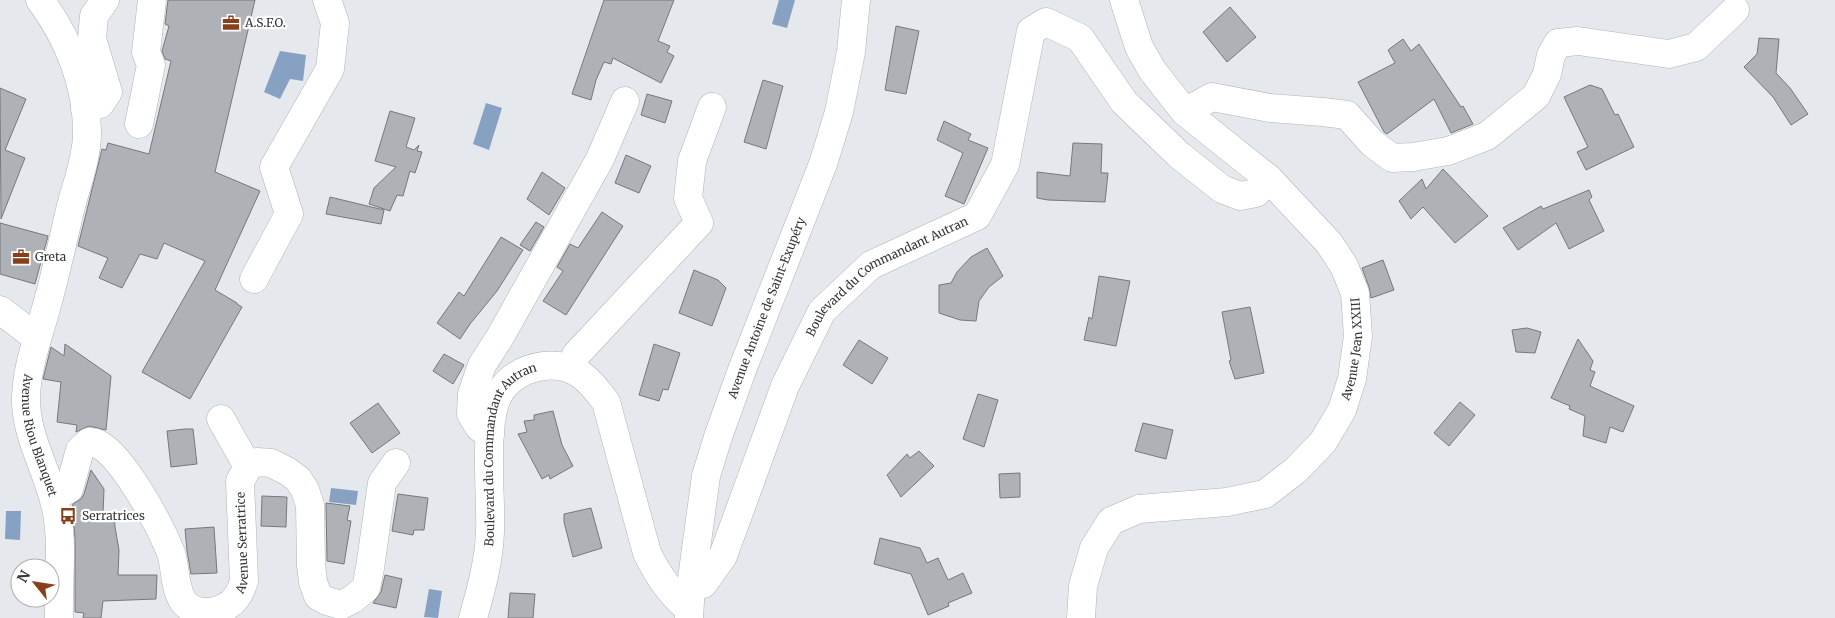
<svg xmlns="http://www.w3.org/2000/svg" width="1835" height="618" viewBox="0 0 1835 618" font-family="Merriweather,serif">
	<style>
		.water { fill: #87a1c2 }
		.building { fill: #aeb1b5; stroke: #76797c }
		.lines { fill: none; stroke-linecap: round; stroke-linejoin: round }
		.minor-casing { stroke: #b0b3b6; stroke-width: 29 }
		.major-casing { stroke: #b0b3b6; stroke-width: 29 }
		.minor { stroke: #fff; stroke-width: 28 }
		.major { stroke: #fff; stroke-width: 28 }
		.labels { text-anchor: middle; stroke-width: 4.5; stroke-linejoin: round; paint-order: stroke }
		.poi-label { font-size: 12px; fill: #343637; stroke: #fff; text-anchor: start }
		.street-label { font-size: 12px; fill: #343637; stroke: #fff }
	</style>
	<rect width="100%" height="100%" fill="#e5e8ec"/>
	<g class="water">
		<path d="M779 0H795L787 28 772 24Z"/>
		<path d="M280 51 306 55 303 81 290 79 280 99 264 92Z"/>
		<path d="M486 103 502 108 489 150 473 144Z"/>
		<path d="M331 488 358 491 356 505 329 502Z"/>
		<path d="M6 511H21L20 540 5 539Z"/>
		<path d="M429 589 442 591 438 618 424 617Z"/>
	</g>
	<g class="building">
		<path d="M168 0H255L215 172 260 191 215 290 237 303V304L242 307 190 399 142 372 205 261 164 243 157 259 140 254 122 288 99 278 108 258 78 246 102 149 106 150 108 143 149 154 171 61 165 59 162 51 169 26 165 24Z"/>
		<path d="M604 0H674L658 41 670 46 667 52 674 56 661 83 613 58 611 64 604 62 596 80 591 100 572 94Z"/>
		<path d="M1230 7 1256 37 1227 62 1203 32Z"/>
		<path d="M896 26 919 31 906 94 885 90Z"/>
		<path d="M1759 38 1779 39 1776 73 1790 88 1808 114 1791 125 1773 97 1744 67 1757 54Z"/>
		<path d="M1403 39 1411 51 1419 44 1461 107 1463 106 1473 124 1451 133 1434 99 1387 134 1384 132 1358 82 1395 63 1388 50Z"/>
		<path d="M763 80 783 86 766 149 744 142Z"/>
		<path d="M1590 85 1602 89 1615 115 1618 114 1634 147 1586 170 1577 152 1588 147 1564 97Z"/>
		<path d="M0 88 26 99 5 150 25 158 1 219Z"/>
		<path d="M647 94 672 101 665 123 641 115Z"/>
		<path d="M390 111 415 118 406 147 414 150 419 145 417 151 422 152 415 173 410 171 403 196 397 195 390 211 369 204 374 188 396 167 375 161Z"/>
		<path d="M944 121 971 134 968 140 988 148 964 204 945 196 963 153 937 140Z"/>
		<path d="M1073 143 1102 144 1101 173H1108L1105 202 1048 200 1037 198V172L1070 176Z"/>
		<path d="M626 155 651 166 639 193 615 183Z"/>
		<path d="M1443 169 1488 216 1455 243 1423 207 1411 219 1399 201 1422 179 1426 189Z"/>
		<path d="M542 172 565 188 549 215 527 199Z"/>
		<path d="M1589 190 1592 197 1589 200 1604 231 1569 249 1556 223 1518 250 1503 228 1541 206 1543 209Z"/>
		<path d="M330 197 384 210 381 224 326 214Z"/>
		<path d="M602 212 623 226 566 315 543 301 563 271 557 267 570 244 578 248Z"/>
		<path d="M536 222 544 227 530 251 520 245Z"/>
		<path d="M0 223 48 236 35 284 0 274Z"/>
		<path d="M501 237 523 250 497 291 470 324 460 339 437 323 459 292 464 296Z"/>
		<path d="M987 248 1003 276 989 287 979 301 976 321 960 320 939 313V285L951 283 957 272 971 257Z"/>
		<path d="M1383 260 1394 290 1371 298 1369 287 1362 268Z"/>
		<path d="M694 270 718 280 726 288 712 326 679 313Z"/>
		<path d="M1099 276 1130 281 1116 346 1084 340 1089 317 1092 319Z"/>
		<path d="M1250 307 1264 373 1235 379 1229 361 1231 360 1222 312Z"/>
		<path d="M1527 328 1541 332 1535 353 1516 352 1512 330Z"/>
		<path d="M1578 339 1593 361 1590 370 1595 372 1590 386 1634 406 1623 432 1610 427 1606 443 1583 436 1585 416 1569 409 1570 406 1551 398Z"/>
		<path d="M859 340 888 358 872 384 843 365Z"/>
		<path d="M65 344 111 376 106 430 89 426 76 432 77 425 57 422 61 382 43 379 51 347 64 356Z"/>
		<path d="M654 344 680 353 668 390 663 389 659 401 639 395Z"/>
		<path d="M444 354 464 365 453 384 433 371Z"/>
		<path d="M978 394 998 400 984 447 963 439Z"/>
		<path d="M1460 402 1475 415 1449 446 1434 433Z"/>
		<path d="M378 403 400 433 372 453 350 423Z"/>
		<path d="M553 411 562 445 573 466 550 479 549 475 542 479 518 434 527 432 524 421 534 420V415Z"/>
		<path d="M1143 423 1173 430 1166 459 1135 451Z"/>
		<path d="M185 429H193L197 464 171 467 167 431Z"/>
		<path d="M919 451 934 466 901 497 887 475 907 454 910 458Z"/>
		<path d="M91 470 104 489 103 514 114 513 115 527 119 550 118 575H157L156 599 103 601 101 618H83L84 613 75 612V538L72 509 73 504 81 499 84 494Z"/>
		<path d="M1020 473V497L1000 498 999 474Z"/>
		<path d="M398 494 428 498 424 530H414L413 535 392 531Z"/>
		<path d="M262 496 287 497 286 527 261 526Z"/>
		<path d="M326 503 350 506 347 520 351 521 344 564 327 561Z"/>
		<path d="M591 508 602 548 573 557 564 522V514Z"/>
		<path d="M214 527 217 573 191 574 187 551 185 529Z"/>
		<path d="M880 538 920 548 927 563 938 558 948 580 963 573 972 593 948 603 949 606 928 615 911 574 874 564Z"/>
		<path d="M385 575 402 579 396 608 373 603 381 592Z"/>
		<path d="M510 593 535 594 533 618H508Z"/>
	</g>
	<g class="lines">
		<g class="minor-casing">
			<g id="minor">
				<path id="s1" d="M40 0C69 39 88 87 87 136 86 161 76 186 70 210 62 244 55 278 45 312 37 341 27 367 26 397 25 438 50 473 57 513 63 547 58 583 59 618"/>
				<path d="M85 108 100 104 108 92 92 39 94 16 105 0"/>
				<path d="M1185 112 1212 97 1270 108 1323 112 1347 115 1372 143 1392 158 1413 157 1448 151 1487 136 1536 96 1547 74 1551 55 1558 43 1578 41 1669 54 1696 47 1735 10"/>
				<path d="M139 124 151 65 146 52 152 0"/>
				<path d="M254 279 289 214 274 167 330 69 335 23 327 0"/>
				<path d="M0 310 37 338"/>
				<path d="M571 369 576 355 699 223 688 198 692 161 712 107"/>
				<path d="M221 419 248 467"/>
				<path d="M490 435 479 427 471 414 472 394 482 365 500 337 600 159 625 101"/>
				<path id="s2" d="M54 497 69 489 80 450 89 442C93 442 97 443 100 445 125 460 160 525 171 553 176 569 174 587 183 601 195 618 224 614 236 598 240 593 242 587 244 581L240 481 248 467 257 462 271 463 287 471 298 479 305 490 310 505 311 565 313 582 318 596 327 601 341 605 353 599 366 588 370 568 382 483 396 463"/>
				<path id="s3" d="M691 586 703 584 723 556 785 386 822 311 871 265 977 216 1005 165 1031 31 1046 22 1080 38 1124 102 1179 155 1222 189 1240 196 1256 193 1269 179"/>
				<path id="s4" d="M473 618C481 590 489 561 490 532 492 497 481 416 502 389 513 375 527 368 544 366 574 362 590 380 606 402L647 553C658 575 670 594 689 609"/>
				<path id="s5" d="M1081 618 1083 586 1094 548 1111 521 1139 509 1227 502 1265 494 1296 470 1323 442 1342 410 1352 379 1358 336 1355 293 1344 266 1329 243 1269 179 1185 112 1152 70 1139 47 1124 0"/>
			</g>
		</g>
		<g class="major-casing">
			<g id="major">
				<path id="s6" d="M689 618 691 586 706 476 718 437 742 370 823 164 839 112 851 52 856 0"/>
			</g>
		</g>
		<use href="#minor" class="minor"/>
		<use href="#major" class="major"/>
	</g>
	<defs>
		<g id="office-bare" transform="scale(1.35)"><path d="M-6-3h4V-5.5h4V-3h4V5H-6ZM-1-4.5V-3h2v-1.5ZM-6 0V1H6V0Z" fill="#86401c" stroke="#fff" stroke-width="2.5" paint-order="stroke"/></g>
		<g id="bus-bare" transform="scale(1.35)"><path d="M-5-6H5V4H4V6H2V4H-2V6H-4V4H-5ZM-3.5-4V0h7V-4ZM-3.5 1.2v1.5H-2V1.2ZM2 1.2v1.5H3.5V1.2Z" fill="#86401c" stroke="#fff" stroke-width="2.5" paint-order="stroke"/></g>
	</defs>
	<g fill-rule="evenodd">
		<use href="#office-bare" x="231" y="23"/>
		<use href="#office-bare" x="21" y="257"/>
		<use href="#bus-bare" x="68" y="516"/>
	</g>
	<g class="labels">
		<g class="poi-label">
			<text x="245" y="27">A.S.F.O.</text>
			<text x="35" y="261">Greta</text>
			<text x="82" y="520">Serratrices</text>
		</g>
		<g class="street-label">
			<text dy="4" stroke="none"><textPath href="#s3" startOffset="384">Boulevard du Commandant Autran</textPath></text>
			<text dy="4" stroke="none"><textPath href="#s6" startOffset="322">Avenue Antoine de Saint-Exupéry</textPath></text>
			<text dy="4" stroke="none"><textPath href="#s5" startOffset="439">Avenue Jean XXIII</textPath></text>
			<text dy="4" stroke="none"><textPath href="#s1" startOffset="455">Avenue Riou Blanquet</textPath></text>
			<text dy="4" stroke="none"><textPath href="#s4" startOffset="174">Boulevard du Commandant Autran</textPath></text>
			<text dy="4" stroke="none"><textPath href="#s2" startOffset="379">Avenue Serratrice</textPath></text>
		</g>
	</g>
	<g transform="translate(35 583) rotate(300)"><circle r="24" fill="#ffffff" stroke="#aeafaf"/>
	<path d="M0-4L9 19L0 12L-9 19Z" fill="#86401c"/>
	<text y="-8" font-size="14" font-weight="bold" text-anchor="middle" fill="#343637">N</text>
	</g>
</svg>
